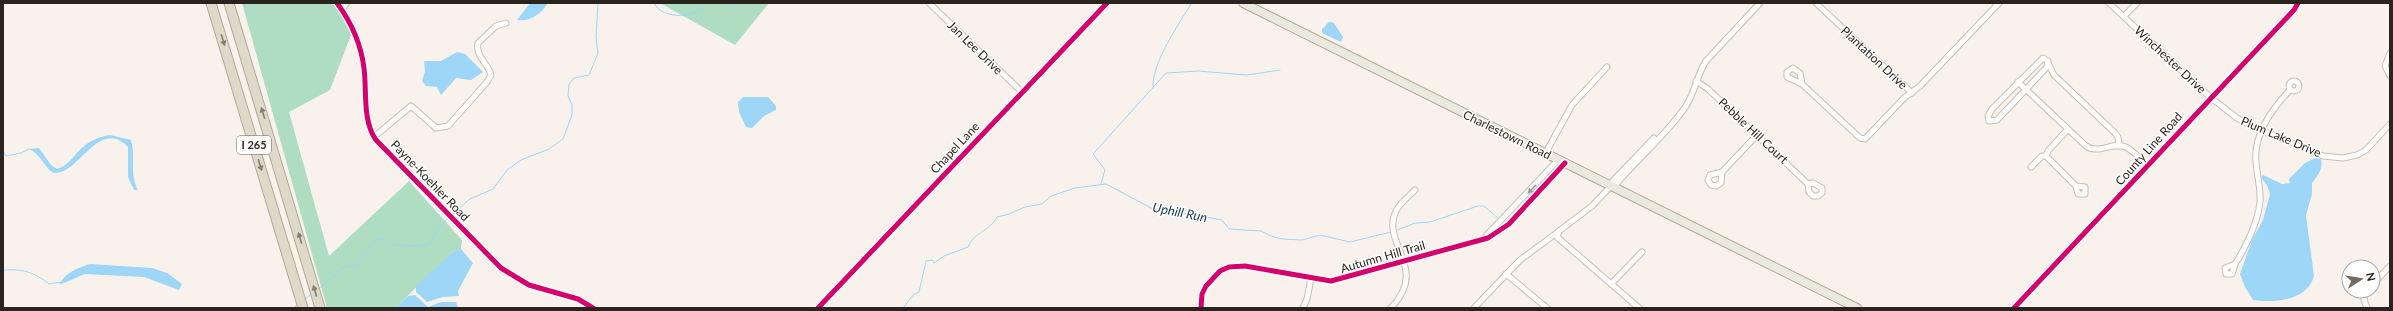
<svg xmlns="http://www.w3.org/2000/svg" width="2393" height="311" viewBox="0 0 2393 311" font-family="Lato,sans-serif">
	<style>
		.forest { fill: #aeddc2 }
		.water { fill: #9dd6f6 }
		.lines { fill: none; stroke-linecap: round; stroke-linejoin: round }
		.stream { stroke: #9dd6f6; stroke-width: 1 }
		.minor-casing { stroke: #c6bfb9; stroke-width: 7 }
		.primary-casing { stroke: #b1a995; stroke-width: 10 }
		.motorway-casing { stroke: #b1a995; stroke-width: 11 }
		.minor { stroke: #fefdfc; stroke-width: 5 }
		.primary { stroke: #ebe8dd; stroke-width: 8 }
		.motorway { stroke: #ded9c8; stroke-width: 9 }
		.cycleway-casing { stroke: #fff; stroke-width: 8 }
		.cycleway { stroke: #d6006c; stroke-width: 5 }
		.oneway { fill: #847e72 }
		.oneway2 { fill: #9f9b98 }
		.labels { text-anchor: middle; stroke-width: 3; stroke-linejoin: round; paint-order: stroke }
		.shield { fill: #fff; stroke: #6b6561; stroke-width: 1 }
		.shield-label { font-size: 11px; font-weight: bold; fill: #2b231d }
		.street-label { font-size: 12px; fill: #2b231d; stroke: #fff }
		.water-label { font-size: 13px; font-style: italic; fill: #153b4f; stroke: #fff }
	</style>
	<rect width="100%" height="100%" fill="#f9f2ec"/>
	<g class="forest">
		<path d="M242 3H342L351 35 330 90 289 112 329 256 409 181 462 240 461 249 454 251 395 308H327Z"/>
		<path d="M660 3H769L735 45Z"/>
	</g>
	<g class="water">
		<path d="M530 3H548C541 14 530 22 517 20Z"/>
		<path d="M1329 22 1334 23 1343 37 1341 42 1322 33V29Z"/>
		<path d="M457 52 465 54 483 72 471 80 456 78 441 95 437 87 426 86 422 81 425 71 424 61H441Z"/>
		<path d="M743 97H768L776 106V110L764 116 752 128 746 127 739 112 738 102Z"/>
		<path d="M110 135 131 140C136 157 129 173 138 190H134L128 177V147C99 117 79 174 55 173 47 172 42 155 29 149L39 148 51 165 57 169C67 167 75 154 83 147 91 140 99 137 110 135Z"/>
		<path d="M2315 158 2321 159C2323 170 2318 175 2312 183V194L2306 215 2314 276C2307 301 2275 303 2253 300L2245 287 2240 274 2252 240 2263 220 2270 194 2267 185 2261 178 2263 175 2282 184 2290 183 2289 179 2305 163Z"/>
		<path d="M461 249 473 263 458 291 459 296 443 297 427 302 416 292V286L454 251Z"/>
		<path d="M90 264 152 268 167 273 182 284 179 290 144 277 85 274 59 285C66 272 77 268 90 264Z"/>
		<path d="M415 295 428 307 441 302H456L458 308H395L408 296Z"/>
	</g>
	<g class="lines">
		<g class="stream">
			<path d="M654 3C663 21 697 18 706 3"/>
			<path d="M729 3 731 6 739 3"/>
			<path d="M1153 88C1151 64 1179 24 1191 4"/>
			<path d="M3 151 6 156 21 153 29 149"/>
			<path d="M1101 184 1105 170 1093 154 1166 73 1198 71 1247 75 1280 70"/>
			<path d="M451 215 470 199 493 189 507 170 521 160 549 149 563 139 572 115V105L568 96 569 84 574 78 589 75 598 53 596 37 598 3"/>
			<path d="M1397 230 1415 223 1430 222 1478 206H1484L1499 219"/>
			<path d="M3 270C23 269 32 271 49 284L61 282"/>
			<path d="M318 289 333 277 342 267 355 266 375 240 386 238 393 245 420 246 431 243 436 231 449 217"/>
			<path d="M304 300 311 294"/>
			<path d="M294 308 298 304"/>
			<path d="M903 308 914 294 919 292 926 261 932 260 934 263 944 256 968 247C973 233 991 230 997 217L1009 214 1025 207 1042 204 1051 196 1075 188 1106 184 1153 209H1162L1222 220 1229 229 1261 231 1271 236 1282 239 1302 240 1320 235 1350 242 1391 232"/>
		</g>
		<g class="minor-casing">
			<g id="minor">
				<path d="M337 3C351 22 361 44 364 68 367 90 362 120 376 140L501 268 529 285 578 299 593 308"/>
				<path d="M929 3 1022 92"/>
				<path d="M1816 3 1912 93"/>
				<path d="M2109 3 2210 97 2237 118 2252 126 2323 156 2343 158 2357 155 2366 150 2390 124"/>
				<path d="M342 9 347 3"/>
				<path d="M2124 16 2137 3"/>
				<path d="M2390 53 2385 66 2390 76"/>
				<path d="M2043 58 2048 61 2047 67 1997 120 1989 121 1988 116 1992 109Z"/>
				<path d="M2048 63 2054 75 2115 133 2118 137 2119 146"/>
				<path d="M1793 68 1800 73 1802 84 1787 77V72Z"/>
				<path d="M1696 81 1708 89 1808 184"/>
				<circle cx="2294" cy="86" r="5"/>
				<path d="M2018 82 2086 146C2099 155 2112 141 2126 147 2134 151 2141 160 2148 166"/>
				<path d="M1802 84 1860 138 1865 139 1904 98 1920 86 1999 3"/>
				<path d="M2067 130 2048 151 2046 156 2076 186"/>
				<path d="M374 137 411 106 436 128 448 126 487 82 491 75C488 63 475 56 478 43L496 26 506 23"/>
				<path d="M1545 154 1572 105 1607 67"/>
				<path d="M2031 167 2042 156H2046"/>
				<path d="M1722 172 1757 135"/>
				<path d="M1722 172 1721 183 1716 186 1711 185 1708 180 1710 175Z"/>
				<path d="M1813 183 1822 188V193L1818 196H1813L1809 192 1808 184Z"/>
				<path d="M1609 185 1654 138"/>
				<path d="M1611 186 1592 206 1559 231 1557 237 1639 308"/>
				<path d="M2076 186 2085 187V194H2078Z"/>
				<path d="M1614 187C1636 159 1666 136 1686 106 1695 92 1697 75 1706 61L1760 3"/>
				<path d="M1486 236 1558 160"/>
				<path d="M2235 264C2246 247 2258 222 2260 202 2261 188 2257 176 2256 162 2253 135 2272 109 2290 90"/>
				<path d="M2235 264 2232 274H2226L2225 268Z"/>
				<path d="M1506 274 1547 308"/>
				<path d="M1611 284 1642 252"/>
				<path d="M2373 284 2390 266"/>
				<path d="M2366 291 2364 300 2367 308"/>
				<path d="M818 308 1107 3"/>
				<path d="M1201 308 1202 294 1206 286 1220 271 1229 267 1245 266 1331 281 1488 238 1509 224 1565 163"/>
				<path d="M1303 308 1307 299 1311 278"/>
				<path d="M1391 308C1430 267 1380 244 1396 211 1400 203 1409 196 1415 190"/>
				<path d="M1474 308 1520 260 1558 232"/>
				<path d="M2014 308 2294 10 2298 3"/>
			</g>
		</g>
		<g class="primary-casing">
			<path id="primary" d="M1243 3 1857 308"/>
		</g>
		<g class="motorway-casing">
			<g id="motorway">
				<path d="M211 3 303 308"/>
				<path d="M229 3 320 308"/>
			</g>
		</g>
		<use href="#minor" class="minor"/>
		<use href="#primary" class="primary"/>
		<use href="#motorway" class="motorway"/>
		<g class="cycleway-casing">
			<g id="cycleway">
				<path d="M337 3C351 22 361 44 364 68 367 90 362 120 376 140L501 268 529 285 578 299 593 308"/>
				<path d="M818 308 1107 3"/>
				<path d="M1201 308 1202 294 1206 286 1220 271 1229 267 1245 266 1331 281 1488 238 1509 224 1565 163"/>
				<path d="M2014 308 2294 10 2298 3"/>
			</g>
		</g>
		<use href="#cycleway" class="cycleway"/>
	</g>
	<defs><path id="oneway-solid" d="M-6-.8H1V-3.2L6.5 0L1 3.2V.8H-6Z"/></defs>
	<g class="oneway">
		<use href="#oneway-solid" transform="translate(223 40) rotate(73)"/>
		<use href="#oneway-solid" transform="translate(263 113) rotate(-107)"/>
		<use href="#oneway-solid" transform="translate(260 165) rotate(73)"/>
		<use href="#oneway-solid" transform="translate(300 238) rotate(-106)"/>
		<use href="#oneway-solid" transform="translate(315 291) rotate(-106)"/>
	</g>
	<use class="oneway2" href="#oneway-solid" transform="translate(1532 189) rotate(134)"/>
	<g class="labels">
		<rect class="shield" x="237" y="136" width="34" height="18" rx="3"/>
		<g class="shield-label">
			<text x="254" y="149">I 265</text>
		</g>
		<g class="street-label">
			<text transform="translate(975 48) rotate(44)" y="4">Jan Lee Drive</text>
			<text transform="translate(1874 58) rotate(43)" y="4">Plantation Drive</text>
			<text transform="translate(2170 60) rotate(43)" y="4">Winchester Drive</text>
			<text transform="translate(1753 131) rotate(43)" y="4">Pebble Hill Court</text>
			<text transform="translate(1507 135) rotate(26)" y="4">Charlestown Road</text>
			<text transform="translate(2281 137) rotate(23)" y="4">Plum Lake Drive</text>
			<text transform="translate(955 148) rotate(-47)" y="4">Chapel Lane</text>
			<text transform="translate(2149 149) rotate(-48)" y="4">County Line Road</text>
			<text transform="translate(430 181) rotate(46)" y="4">Payne-Koehler Road</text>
			<text transform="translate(1383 257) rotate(-16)" y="4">Autumn Hill Trail</text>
		</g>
		<g class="water-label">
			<text transform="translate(1180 212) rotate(11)" y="5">Uphill Run</text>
		</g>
	</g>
	<rect width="2393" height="311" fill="none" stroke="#2b231d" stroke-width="8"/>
	<g transform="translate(2361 279) rotate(78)"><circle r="19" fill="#ffffff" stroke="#aaa7a5"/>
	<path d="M0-3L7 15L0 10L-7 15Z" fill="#736b65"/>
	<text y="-6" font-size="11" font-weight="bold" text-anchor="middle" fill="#2b231d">N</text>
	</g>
</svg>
